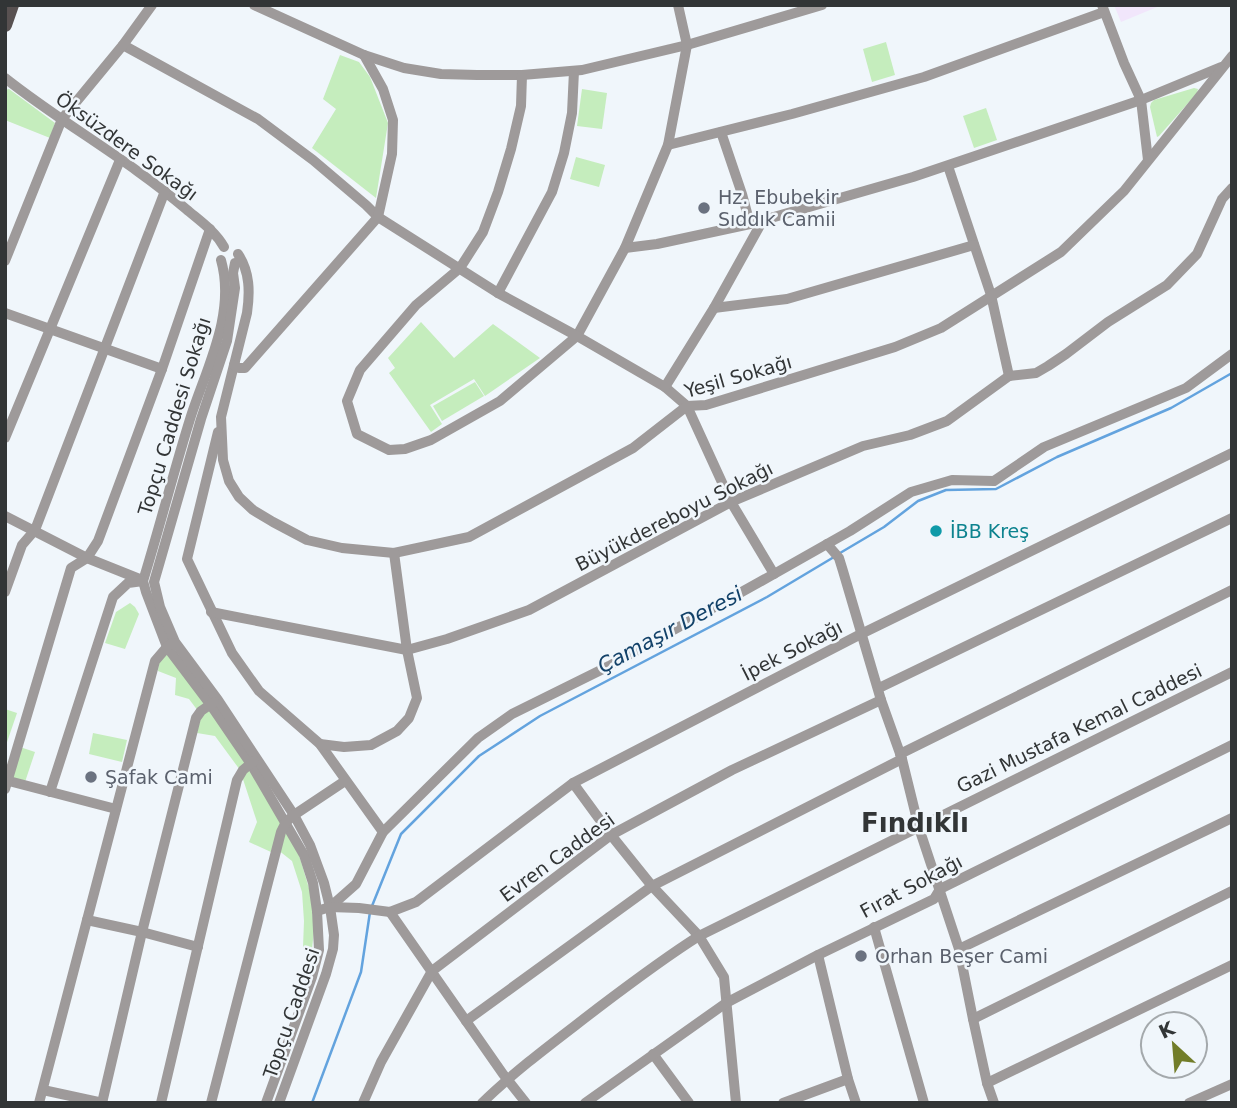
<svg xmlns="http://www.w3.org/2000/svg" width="1237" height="1108" viewBox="0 0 1237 1108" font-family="'DejaVu Sans',sans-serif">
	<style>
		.education { fill: #f1e6fb }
		.green { fill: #c5edbd }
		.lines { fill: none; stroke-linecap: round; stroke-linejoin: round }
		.stream { stroke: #63a3de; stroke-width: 2.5 }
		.minor { stroke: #9e9a9a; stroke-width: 10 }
		.major { stroke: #585151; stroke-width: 14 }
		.worship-dot { fill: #6b7280; stroke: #f0f6fb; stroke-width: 2.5 }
		.culture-dot { fill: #0f9aa8; stroke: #f0f6fb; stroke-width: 2.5 }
		.labels { text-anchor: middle; stroke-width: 5; stroke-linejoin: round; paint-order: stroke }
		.street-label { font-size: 19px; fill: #323536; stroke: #f0f6fb }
		.worship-label { font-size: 19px; fill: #5b616d; stroke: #f0f6fb; text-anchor: start }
		.culture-label { font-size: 19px; fill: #0d838f; stroke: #f0f6fb; text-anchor: start }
		.water-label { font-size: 21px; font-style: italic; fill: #134269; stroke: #f0f6fb }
		.district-label { font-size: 26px; font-weight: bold; fill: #323536; stroke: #f0f6fb }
	</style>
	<rect width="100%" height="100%" fill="#f0f6fb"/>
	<path class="education" d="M1114 5H1162L1121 22Z"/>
	<g class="green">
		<path d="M886 42 895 75 872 82 863 49Z"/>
		<path d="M340 55 359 62 370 77 388 123 376 198 312 148 336 109 323 99Z"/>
		<path d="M1194 88 1198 89 1197 93 1159 136 1157 137 1150 107 1151 103 1154 100Z"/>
		<path d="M9 89 55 123 50 138 5 120V90Z"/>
		<path d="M582 89 607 93 602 129 577 126Z"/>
		<path d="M986 108 997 140 974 148 963 116Z"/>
		<path d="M576 157 605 165 599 187 570 179Z"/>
		<path d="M421 322 454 358 493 324 540 358 485 396 474 379 430 405 442 424 431 432 389 373 395 368 388 358Z"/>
		<path d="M475 382 484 396 442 421 433 406Z"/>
		<path d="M130 603 135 607 139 614 125 649 105 643 116 612Z"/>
		<path d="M166 651 206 703 250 770 299 855 311 895 314 930 312 949 303 947 304 921 302 892 292 861 273 846 271 852 249 842 257 822 240 770 215 736 197 733 201 715 189 699 175 695 176 678 158 671 159 661Z"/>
		<path d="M5 709 17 713 5 748Z"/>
		<path d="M93 733 127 740 122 762 89 754Z"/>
		<path d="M20 747 35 752 25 782 11 777Z"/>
	</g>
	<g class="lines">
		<g class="stream">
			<path d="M840 553 884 527 918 501 946 490 996 489 1057 457 1171 408 1232 373"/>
			<path d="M372 906 401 834 479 756 540 716 767 597 834 557"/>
			<path d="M312 1103 361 972 370 912"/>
		</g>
		<g class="minor">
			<path d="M254 5 364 55 404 68 441 74 477 75H522L582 70 687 45 822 5"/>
			<path d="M678 5 687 45 668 145 625 248 577 336 665 387 687 406 731 502 774 574"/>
			<path d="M1102 5 1124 63 1141 100 1148 160"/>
			<path d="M123 45 258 119 313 160 366 205 378 217 498 293 577 336 500 401 431 440 405 449 389 450 357 434 347 401 360 370 416 305 460 268 483 232 498 192 511 149 521 106 522 75"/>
			<path d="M5 78C63 124 129 160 186 209 200 221 215 231 224 247"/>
			<path d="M721 132 742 194 750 224"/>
			<path d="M668 145 792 114 924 77 1104 12"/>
			<path d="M948 166 991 295 1009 376"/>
			<path d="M625 248 657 244 750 224 913 177 1141 100 1221 67"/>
			<path d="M238 254C250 272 250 292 247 313L221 417 223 460 229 481 239 497 253 510 273 522 307 540 342 548 394 553 469 537 633 448 687 406 706 405 895 347 941 328 1061 252 1124 191 1232 56"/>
			<path d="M221 260C236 313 207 367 191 416 174 470 160 526 143 581L146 592 167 647 210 704 251 764 304 855 313 883 317 911 319 950 312 977 266 1103"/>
			<path d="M5 261 62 119 123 45 152 5"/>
			<path d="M235 263 233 273 235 288 227 341 201 419 154 582 160 607 175 642 218 700 294 815 310 845 324 883 330 907 334 935 333 949 326 974 279 1103"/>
			<path d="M498 293 552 192 564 153 572 113 574 71"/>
			<path d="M714 308 787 299 974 245"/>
			<path d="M5 313 162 369"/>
			<path d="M234 365 239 368H245L378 217 392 154 393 120 383 89 364 55"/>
			<path d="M665 387 714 308 763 220"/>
			<path d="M218 432 187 559 232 653 259 691 320 744 383 832"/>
			<path d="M5 438 120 160"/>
			<path d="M5 516 87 558 142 580"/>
			<path d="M827 544 839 558 843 571 881 700 902 759 919 828 959 949 973 1019 987 1083 994 1103"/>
			<path d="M5 592 22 545 35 530 165 191"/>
			<path d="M211 612 407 650 447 639 529 610 731 502 863 446 910 435 947 421 1009 376 1036 373 1048 366 1066 354 1108 322 1167 285 1197 254 1222 199 1232 188"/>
			<path d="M879 688 1232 518"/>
			<path d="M320 744 344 747 371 745 397 731 409 718 417 698 407 650 394 553"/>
			<path d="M900 754 1232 590"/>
			<path d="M5 780 116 809"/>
			<path d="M573 783 611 835 652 886 699 936 724 977 736 1103"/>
			<path d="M5 789 71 568 87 558 98 541 162 369 210 229"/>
			<path d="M50 792 113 597 128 583 143 581"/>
			<path d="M330 907 356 884 383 832 478 738 512 714 609 666 774 574 850 531 911 492 952 480 994 481 1044 447 1186 388 1232 354"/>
			<path d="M317 911 330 907 359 908 390 912 416 902 573 783 861 634 1232 453"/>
			<path d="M390 912 503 1074 526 1103"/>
			<path d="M87 920 142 932 198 947"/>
			<path d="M874 927 924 1103"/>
			<path d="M959 949 1232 818"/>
			<path d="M818 955 848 1079 856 1103"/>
			<path d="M973 1019 1232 891"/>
			<path d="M466 1021 652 886 902 759"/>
			<path d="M653 1054 689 1103"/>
			<path d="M987 1083 1232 965"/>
			<path d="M43 1090 103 1103"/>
			<path d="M39 1103 155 661 167 647 173 643"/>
			<path d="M102 1103 142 932 196 718 201 711 214 702"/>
			<path d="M161 1103 237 780 243 770 254 761"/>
			<path d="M211 1103 281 832 286 822 294 815 345 781"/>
			<path d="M363 1103 381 1062 432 971 611 835 732 770 881 700"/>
			<path d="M482 1103C518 1068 558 1039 598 1008 631 983 664 958 699 936L1232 672"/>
			<path d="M585 1103 726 1003 818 955 934 899 940 889 1232 745"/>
			<path d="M783 1103 848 1079"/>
			<path d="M1189 1103 1232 1084"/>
		</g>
		<path class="major" d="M5 25 12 5"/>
	</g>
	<g class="worship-dot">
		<circle cx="704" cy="208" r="7"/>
		<circle cx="91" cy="777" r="7"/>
		<circle cx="861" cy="956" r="7"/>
	</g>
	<circle class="culture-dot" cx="936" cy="531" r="7"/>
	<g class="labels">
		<g class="street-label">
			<text transform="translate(127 146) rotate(36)" y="7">Öksüzdere Sokağı</text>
			<text transform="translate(738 376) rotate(-16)" y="7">Yeşil Sokağı</text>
			<text transform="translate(174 416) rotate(-73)" y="7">Topçu Caddesi Sokağı</text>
			<text transform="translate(674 516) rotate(-27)" y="7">Büyükdereboyu Sokağı</text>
			<text transform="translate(792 650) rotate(-27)" y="7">İpek Sokağı</text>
			<text transform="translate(1079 728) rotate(-26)" y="7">Gazi Mustafa Kemal Caddesi</text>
			<text transform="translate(557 857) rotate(-36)" y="7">Evren Caddesi</text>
			<text transform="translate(911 886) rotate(-28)" y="7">Fırat Sokağı</text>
			<text transform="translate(291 1013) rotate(-71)" y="7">Topçu Caddesi</text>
		</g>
		<g class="worship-label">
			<text x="718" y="204">Hz. Ebubekir<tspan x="718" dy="22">Sıddık Camii</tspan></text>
			<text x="105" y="784">Şafak Cami</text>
			<text x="875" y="963">Orhan Beşer Cami</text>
		</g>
		<g class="culture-label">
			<text x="950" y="538">İBB Kreş</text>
		</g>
		<g class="water-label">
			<text transform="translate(670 630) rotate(-28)" y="7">Çamaşır Deresi</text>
		</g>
		<g class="district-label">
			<text x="915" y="832">Fındıklı</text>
		</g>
	</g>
	<rect width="1237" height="1108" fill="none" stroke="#323536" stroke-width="14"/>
	<g transform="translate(1174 1045) rotate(334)"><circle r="33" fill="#f0f6fb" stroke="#a4a9ac" stroke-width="2"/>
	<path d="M0-5L12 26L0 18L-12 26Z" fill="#727d29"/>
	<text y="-10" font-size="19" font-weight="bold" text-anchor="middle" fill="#323536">K</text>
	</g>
</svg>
